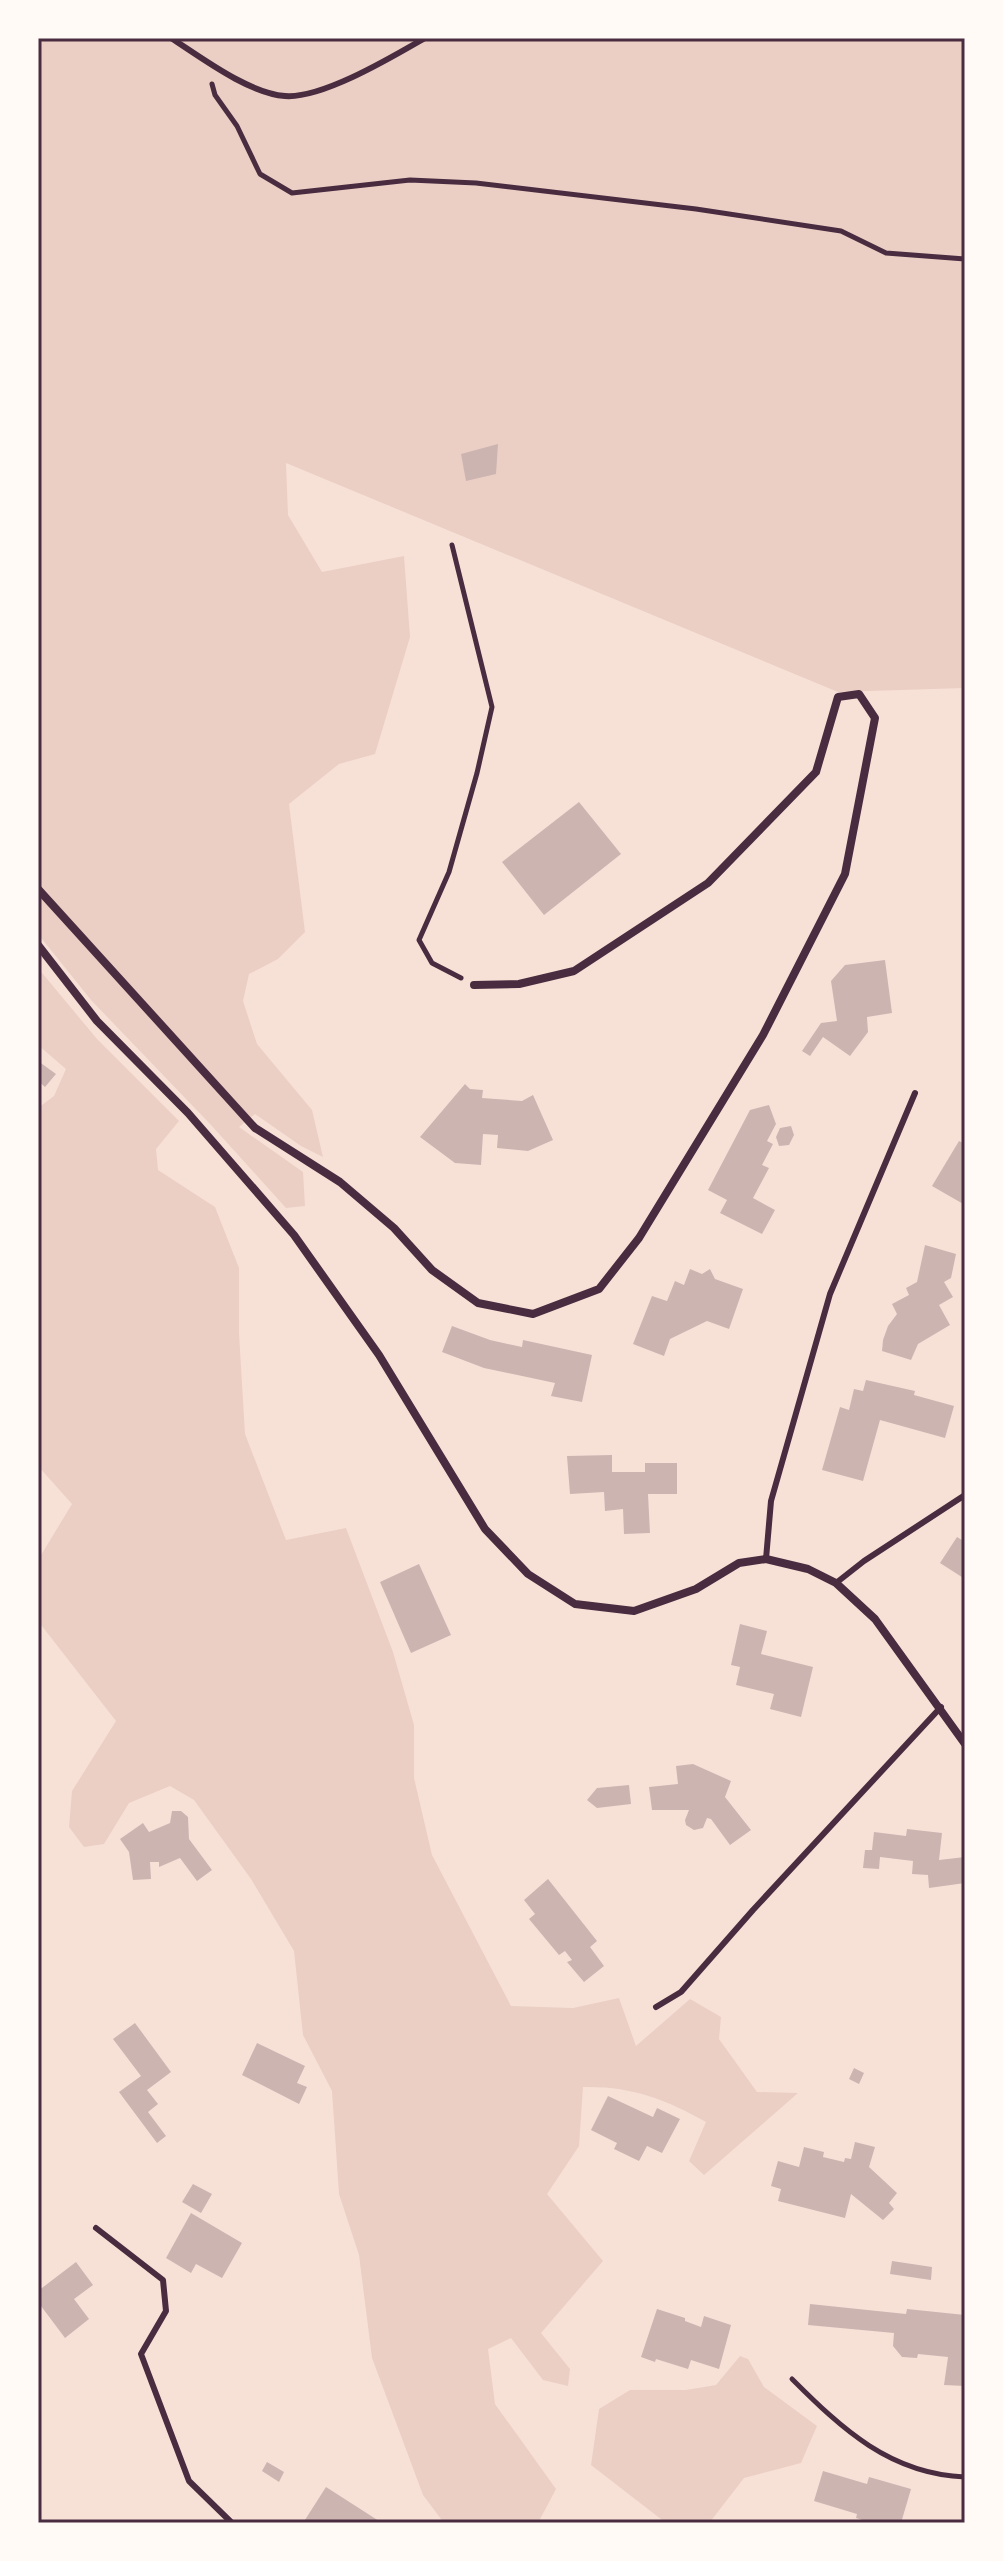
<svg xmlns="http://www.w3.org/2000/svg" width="1003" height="2561" viewBox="0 0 1003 2561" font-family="'Zilla Slab',serif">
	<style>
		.green { fill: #ebcfc5 }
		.building { fill: #ccb4b1 }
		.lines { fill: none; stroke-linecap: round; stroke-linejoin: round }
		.path { stroke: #4a2c40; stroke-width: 5 }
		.service { stroke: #4a2c40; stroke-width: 6 }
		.minor { stroke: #4a2c40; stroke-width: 8 }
		.neatline { fill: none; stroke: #4a2c40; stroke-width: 3 }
	</style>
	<rect width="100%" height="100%" fill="#f7e1d7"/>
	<g class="green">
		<path d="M38 38H965V688L838 692 286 463 288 515 322 572 404 556 410 637 375 754 339 764 289 804 305 932 278 959 249 974 243 1001 257 1044 312 1110 323 1157 301 1146 255 1114 239 1127 303 1172 305 1206 286 1208 211 1125 91 1000 38 934Z"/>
		<path d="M38 968 97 1039 179 1121 156 1149 158 1170 215 1207 239 1268V1333L245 1434 286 1540 346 1528 393 1652 414 1725V1778L432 1855 511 2006 573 2008 619 1998 636 2046 690 1999 721 2017 719 2039 757 2092 798 2093 704 2175 689 2161 706 2122C665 2099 631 2086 583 2087L579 2146 547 2194 603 2261 541 2333 570 2369 568 2386 543 2380 511 2338 488 2349 495 2404 556 2489 538 2523H444L423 2495 372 2358 359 2255 339 2194 332 2091 303 2035 294 1951 251 1879 194 1800 170 1786 129 1803 104 1844 84 1847 69 1827 72 1791 116 1721 38 1621V1560L72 1504 38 1466V1108L54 1096 66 1069 38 1045Z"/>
		<path d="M740 2356 748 2359 764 2387 817 2426 801 2463 744 2478 710 2522 705 2523H666L591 2465 599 2409 630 2390H686L716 2385Z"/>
	</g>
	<g class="building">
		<path d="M498 444 496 474 466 481 461 454Z"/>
		<path d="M579 802 621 854 544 915 502 862Z"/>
		<path d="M885 960 892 1013 867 1017 868 1032 850 1056 823 1037 810 1056 802 1051 821 1023 837 1021 831 981 845 965Z"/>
		<path d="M38 1061 56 1074 45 1087 38 1081Z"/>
		<path d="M465 1084 470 1089 483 1090 482 1098 522 1101 533 1095 553 1140 528 1151 497 1148 498 1135 483 1134 481 1165 455 1163 420 1137Z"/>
		<path d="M769 1105 776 1124 767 1141 773 1144 762 1165 769 1168 753 1198 775 1210 762 1234 720 1213 727 1200 708 1190 750 1110Z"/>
		<path d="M791 1126 794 1135 789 1145 779 1146 776 1137 780 1128Z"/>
		<path d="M965 1140V1205L932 1186 959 1141 963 1143Z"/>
		<path d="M925 1245 956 1254 951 1278 944 1282 953 1297 939 1305 950 1325 918 1344 911 1360 882 1351 883 1340 888 1326 897 1314 892 1304 909 1295 906 1288 917 1282Z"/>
		<path d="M690 1269 702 1274 710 1269 715 1279 743 1289 729 1329 707 1321 670 1339 664 1356 633 1344 652 1296 667 1301 675 1281 684 1285Z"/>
		<path d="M452 1326 490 1340 522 1347 523 1340 592 1355 582 1402 551 1396 555 1383 484 1368 442 1352Z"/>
		<path d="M866 1380 915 1391 914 1395 954 1406 945 1438 880 1420 863 1481 822 1470 840 1407 849 1410 854 1389 863 1391Z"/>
		<path d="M612 1455V1472H645V1463H677V1494H648L650 1533 624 1534 623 1509 605 1511 604 1492 570 1494 567 1456Z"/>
		<path d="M957 1537 965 1542V1579L940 1563Z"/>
		<path d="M419 1564 451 1635 411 1653 380 1582Z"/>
		<path d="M740 1624 767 1631 761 1654 813 1667 801 1717 770 1709 774 1694 736 1685 740 1667 731 1665Z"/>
		<path d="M693 1764 731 1781 725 1797 751 1830 730 1845 711 1819 707 1818 703 1828 694 1830 686 1825 685 1820 689 1810H652L649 1787 678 1784 676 1766Z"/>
		<path d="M629 1785 631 1804 597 1808 587 1800 597 1788Z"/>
		<path d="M172 1811H181L188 1817 189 1839 212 1870 197 1881 180 1858 159 1867V1862H150L151 1879 133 1880 129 1852 120 1839 143 1823 149 1832 170 1823Z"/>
		<path d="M907 1829 942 1833 939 1860 965 1857V1883L929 1888 928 1875 912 1874 913 1861 880 1857 879 1869 863 1868 865 1850H872L874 1832 906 1836Z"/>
		<path d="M548 1879 597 1941 590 1947 604 1966 584 1982 567 1962 572 1960 565 1951 559 1955 529 1919 535 1914 524 1900Z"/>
		<path d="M135 2023 171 2072 147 2090 158 2104 148 2112 166 2136 157 2143 119 2092 141 2076 113 2039Z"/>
		<path d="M257 2043 305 2066 297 2083 307 2087 299 2104 242 2075Z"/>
		<path d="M854 2068 864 2073 859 2084 849 2079Z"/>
		<path d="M608 2096 653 2117 657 2108 680 2119 662 2153 647 2146 639 2161 614 2149 617 2143 591 2130Z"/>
		<path d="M855 2142 875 2147 869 2167 897 2193 889 2203 894 2209 883 2220 851 2194 845 2218 778 2201 781 2189 771 2186 778 2161 799 2167 804 2147 824 2152 823 2157 844 2162 845 2158 851 2159Z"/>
		<path d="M193 2184 212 2194 201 2213 182 2202Z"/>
		<path d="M191 2213 242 2243 222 2278 196 2264 191 2273 166 2258Z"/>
		<path d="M892 2261 932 2267 931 2280 890 2274Z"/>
		<path d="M76 2262 93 2285 74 2299 89 2319 65 2338 38 2302V2291Z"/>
		<path d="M810 2304 906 2314 907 2309 965 2315V2386L944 2385 948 2357 918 2354 917 2358 902 2357 893 2346 894 2333 808 2325Z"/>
		<path d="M657 2309 685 2318V2321L701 2327 704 2316 731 2325 719 2369 691 2360 688 2369 656 2359 655 2362 641 2357Z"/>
		<path d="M267 2462 284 2472 279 2482 262 2471Z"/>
		<path d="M823 2471 867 2484 869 2477 911 2489 901 2523H872L856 2518 857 2514 814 2501Z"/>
		<path d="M326 2487 379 2521 377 2523H303Z"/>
	</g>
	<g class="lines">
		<g class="path">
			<path d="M212 84 215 95 237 126 260 174 292 193 410 180 476 183 696 209 841 231 886 253 965 259"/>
			<path d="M452 545 492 707 477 773 449 872 419 940 432 963 461 978"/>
			<path d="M792 2379C842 2429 890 2474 965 2477"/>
		</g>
		<g class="service">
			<path d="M171 38C202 58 248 93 285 96 322 99 392 57 425 38"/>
			<path d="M766 1559 771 1501 830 1294 915 1093"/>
			<path d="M836 1583 864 1561 965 1495"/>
			<path d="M656 2007 681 1992 753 1910 941 1707"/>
			<path d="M96 2228 163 2280 166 2311 141 2354 189 2481 232 2523"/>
		</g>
		<g class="minor">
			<path d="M38 889 255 1128 340 1182 394 1228 432 1270 478 1303 533 1314 599 1289 639 1238 763 1035 845 874 875 718 859 694 838 697 816 772 708 883 574 971 519 984 474 985"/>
			<path d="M38 945 97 1021 188 1113 294 1235 379 1355 485 1529 528 1574 575 1604 634 1611 696 1589 739 1563 766 1559 808 1569 836 1583 875 1619 965 1744"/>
		</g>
	</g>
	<rect width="1003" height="2561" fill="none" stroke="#fffaf5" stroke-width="80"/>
	<rect x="40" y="40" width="923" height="2481" class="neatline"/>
</svg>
